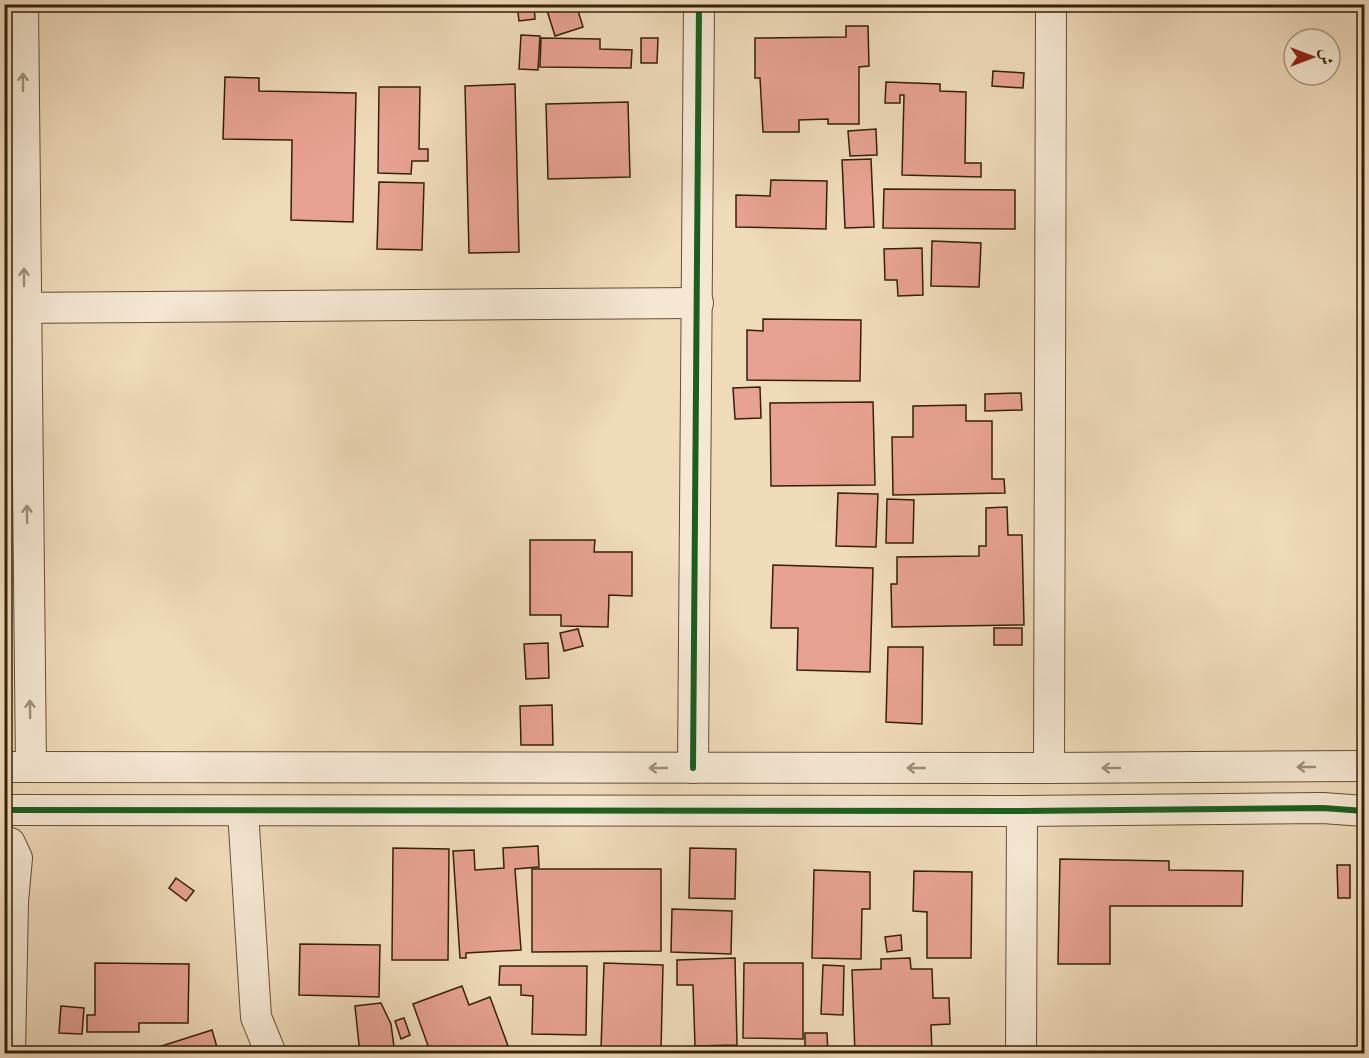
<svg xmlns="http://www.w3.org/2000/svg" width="1369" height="1058" viewBox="0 0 1369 1058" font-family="'IM FELL French Canon',Amiri,serif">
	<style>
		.building { fill: #e7a192; stroke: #352009; stroke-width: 1.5 }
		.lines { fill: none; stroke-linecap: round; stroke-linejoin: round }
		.minor-casing { stroke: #644e35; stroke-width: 32 }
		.minor { stroke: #f5e7d2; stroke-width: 30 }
		.cycleway-casing { stroke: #f5e7d2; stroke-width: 10 }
		.cycleway { stroke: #1b5e20; stroke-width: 6 }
		.oneway { stroke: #9f8d78 }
	</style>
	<rect width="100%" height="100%" fill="#efdaba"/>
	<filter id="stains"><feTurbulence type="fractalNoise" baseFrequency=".00333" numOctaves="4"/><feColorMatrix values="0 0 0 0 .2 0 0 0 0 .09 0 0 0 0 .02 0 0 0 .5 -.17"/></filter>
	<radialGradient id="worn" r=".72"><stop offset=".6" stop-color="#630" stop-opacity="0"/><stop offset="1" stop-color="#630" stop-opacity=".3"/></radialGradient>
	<g class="building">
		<path d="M517 4H534L535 19 519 21Z"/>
		<path d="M545 4H576L583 27 555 36Z"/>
		<path d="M846 26H868L869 66 859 67V124H828V119L799 120V132H763L760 78H755V38L846 37Z"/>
		<path d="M521 35 540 36 538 70 519 69Z"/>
		<path d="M541 38 600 39V49L632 50 631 68 540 67Z"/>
		<path d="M641 38H658L657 63H641Z"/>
		<path d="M993 71 1024 73 1023 88 992 86Z"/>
		<path d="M225 77 259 78V91L356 93 353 222 291 220 292 140 223 139Z"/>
		<path d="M886 82 940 84V91L966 92 965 163H981V177L902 175 904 95H900V103H885Z"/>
		<path d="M515 84 519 252 469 253 465 86Z"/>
		<path d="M379 87H420L419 149H428V161H412L411 174 378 173Z"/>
		<path d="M628 102 630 177 548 179 546 104Z"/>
		<path d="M876 129 877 155 850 156 848 131Z"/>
		<path d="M871 159 874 227 845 228 842 160Z"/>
		<path d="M771 180 827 181 826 229 736 227V195L770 196Z"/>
		<path d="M379 182 424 183 422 250 377 249Z"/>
		<path d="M884 189 1015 190V229L883 228Z"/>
		<path d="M932 241 981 243 979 287 931 286Z"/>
		<path d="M922 248 923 295 898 296 897 280H885L884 249Z"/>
		<path d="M763 319 861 320 860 381 747 380V330L763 331Z"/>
		<path d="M760 387 761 418 735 419 733 388Z"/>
		<path d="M1021 393 1022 410 985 411V394Z"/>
		<path d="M873 402 875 485 771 486 770 403Z"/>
		<path d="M966 405V421H992V479H1004L1005 493 893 495 892 437H913V406Z"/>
		<path d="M838 493 878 494 876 547 836 546Z"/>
		<path d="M887 499 914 500 913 543H886Z"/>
		<path d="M1007 507 1008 535H1022L1024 625 892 627 891 584H897V557L979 556V546H986V508Z"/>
		<path d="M530 540H595L594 552H632V596L609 595 608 627 561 626V615H530Z"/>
		<path d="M773 565 873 568 870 672 797 670 798 628H771Z"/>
		<rect x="994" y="628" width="28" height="17"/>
		<path d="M578 629 583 646 564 651 560 633Z"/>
		<path d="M548 643 549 678 526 679 524 644Z"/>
		<path d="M888 647H923L922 724 886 722Z"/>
		<path d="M552 705 553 745H521L520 706Z"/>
		<path d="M538 846 539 867 515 869 521 950 466 953V958H460L453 851 474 850 475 870 504 868 503 848Z"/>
		<path d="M393 848 449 849 448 960H392Z"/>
		<path d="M690 848 736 849 735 899 689 898Z"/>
		<path d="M1060 859 1169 861V870L1243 871 1242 906H1110V964H1058Z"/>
		<path d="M1337 865H1350V898H1338Z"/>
		<path d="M532 869H661V951L532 952Z"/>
		<path d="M814 870 870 872V909H862L861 959 812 958Z"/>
		<path d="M914 871 972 872 971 958H927V912L913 911Z"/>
		<path d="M176 878 194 891 186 901 169 888Z"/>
		<path d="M672 909 732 911 731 954 671 952Z"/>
		<path d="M901 935 902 950 887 952 885 937Z"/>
		<path d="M300 944 380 945 379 997 299 995Z"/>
		<path d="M735 958 737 1045 695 1046 693 985H677V960Z"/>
		<path d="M910 958 911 969H932L933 998H949L950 1024 931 1025 932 1053 855 1054 852 970 881 969V959Z"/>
		<path d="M95 963 189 964 188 1023H139V1032H87V1015H95Z"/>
		<path d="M604 963 663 965 661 1050 601 1048Z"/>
		<path d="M744 963H803V1039L743 1038Z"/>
		<path d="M823 965 844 966 843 1015 821 1014Z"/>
		<path d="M500 966H587L586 1035 532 1034 533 996 521 995V985H499Z"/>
		<path d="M462 986 469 1005 490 997 511 1054H431L413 1004Z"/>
		<path d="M381 1003 391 1024 394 1047 397 1054H360L355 1006Z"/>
		<path d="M61 1006 84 1008 82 1034 59 1033Z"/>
		<path d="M404 1018 410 1035 401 1039 395 1021Z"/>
		<path d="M212 1030 219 1054H150L149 1050Z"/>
		<path d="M805 1033H827L828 1054H805Z"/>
		<path d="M138 1049 139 1054H108Z"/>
	</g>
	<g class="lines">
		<g class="minor-casing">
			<g id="minor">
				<path d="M23 4 31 767"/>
				<path d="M5 308 698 303"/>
				<path d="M4 767 1049 768 1364 766"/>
				<path d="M693 768 699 4"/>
				<path d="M1049 768 1051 4"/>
				<path d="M4 810 1022 811 1323 808 1364 811"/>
				<path d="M243 811 256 1017 271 1054"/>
				<path d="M4 841 10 843 17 858 13 902 10 1054"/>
				<path d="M1021 1054 1022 811"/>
			</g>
		</g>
		<use href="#minor" class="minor"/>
		<g class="cycleway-casing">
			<g id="cycleway">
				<path d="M693 768 699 4"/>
				<path d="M4 810 1022 811 1323 808 1364 811"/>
			</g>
		</g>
		<use href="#cycleway" class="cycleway"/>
	</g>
	<defs><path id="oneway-shaft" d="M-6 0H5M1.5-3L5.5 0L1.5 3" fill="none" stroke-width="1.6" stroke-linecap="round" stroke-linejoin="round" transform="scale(1.5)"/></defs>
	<g class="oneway">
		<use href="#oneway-shaft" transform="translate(23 82) rotate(-90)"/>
		<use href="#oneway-shaft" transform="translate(24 277) rotate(-90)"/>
		<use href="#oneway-shaft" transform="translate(27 514) rotate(-91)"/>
		<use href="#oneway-shaft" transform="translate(30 709) rotate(-91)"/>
		<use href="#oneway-shaft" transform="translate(1306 767) rotate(180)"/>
		<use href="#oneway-shaft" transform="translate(658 768) rotate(-180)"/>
		<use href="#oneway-shaft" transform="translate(916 768) rotate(-180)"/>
		<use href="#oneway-shaft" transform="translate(1111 768) rotate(180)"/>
	</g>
	<rect width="1369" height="1058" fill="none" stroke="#efdaba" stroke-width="24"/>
	<rect x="6" y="6" width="1357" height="1046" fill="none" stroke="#352009" stroke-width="3"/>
	<rect x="12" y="12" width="1345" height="1034" fill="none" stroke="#352009" stroke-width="1.5"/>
	<g transform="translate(1312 57) rotate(90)"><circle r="28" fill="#f5e7d2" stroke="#a89782" stroke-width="1.5"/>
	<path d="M0-4.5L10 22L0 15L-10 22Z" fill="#8f2418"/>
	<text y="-9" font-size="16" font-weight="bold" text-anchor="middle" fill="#352009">ش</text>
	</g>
	<rect width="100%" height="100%" filter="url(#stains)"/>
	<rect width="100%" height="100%" fill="url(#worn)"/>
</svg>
